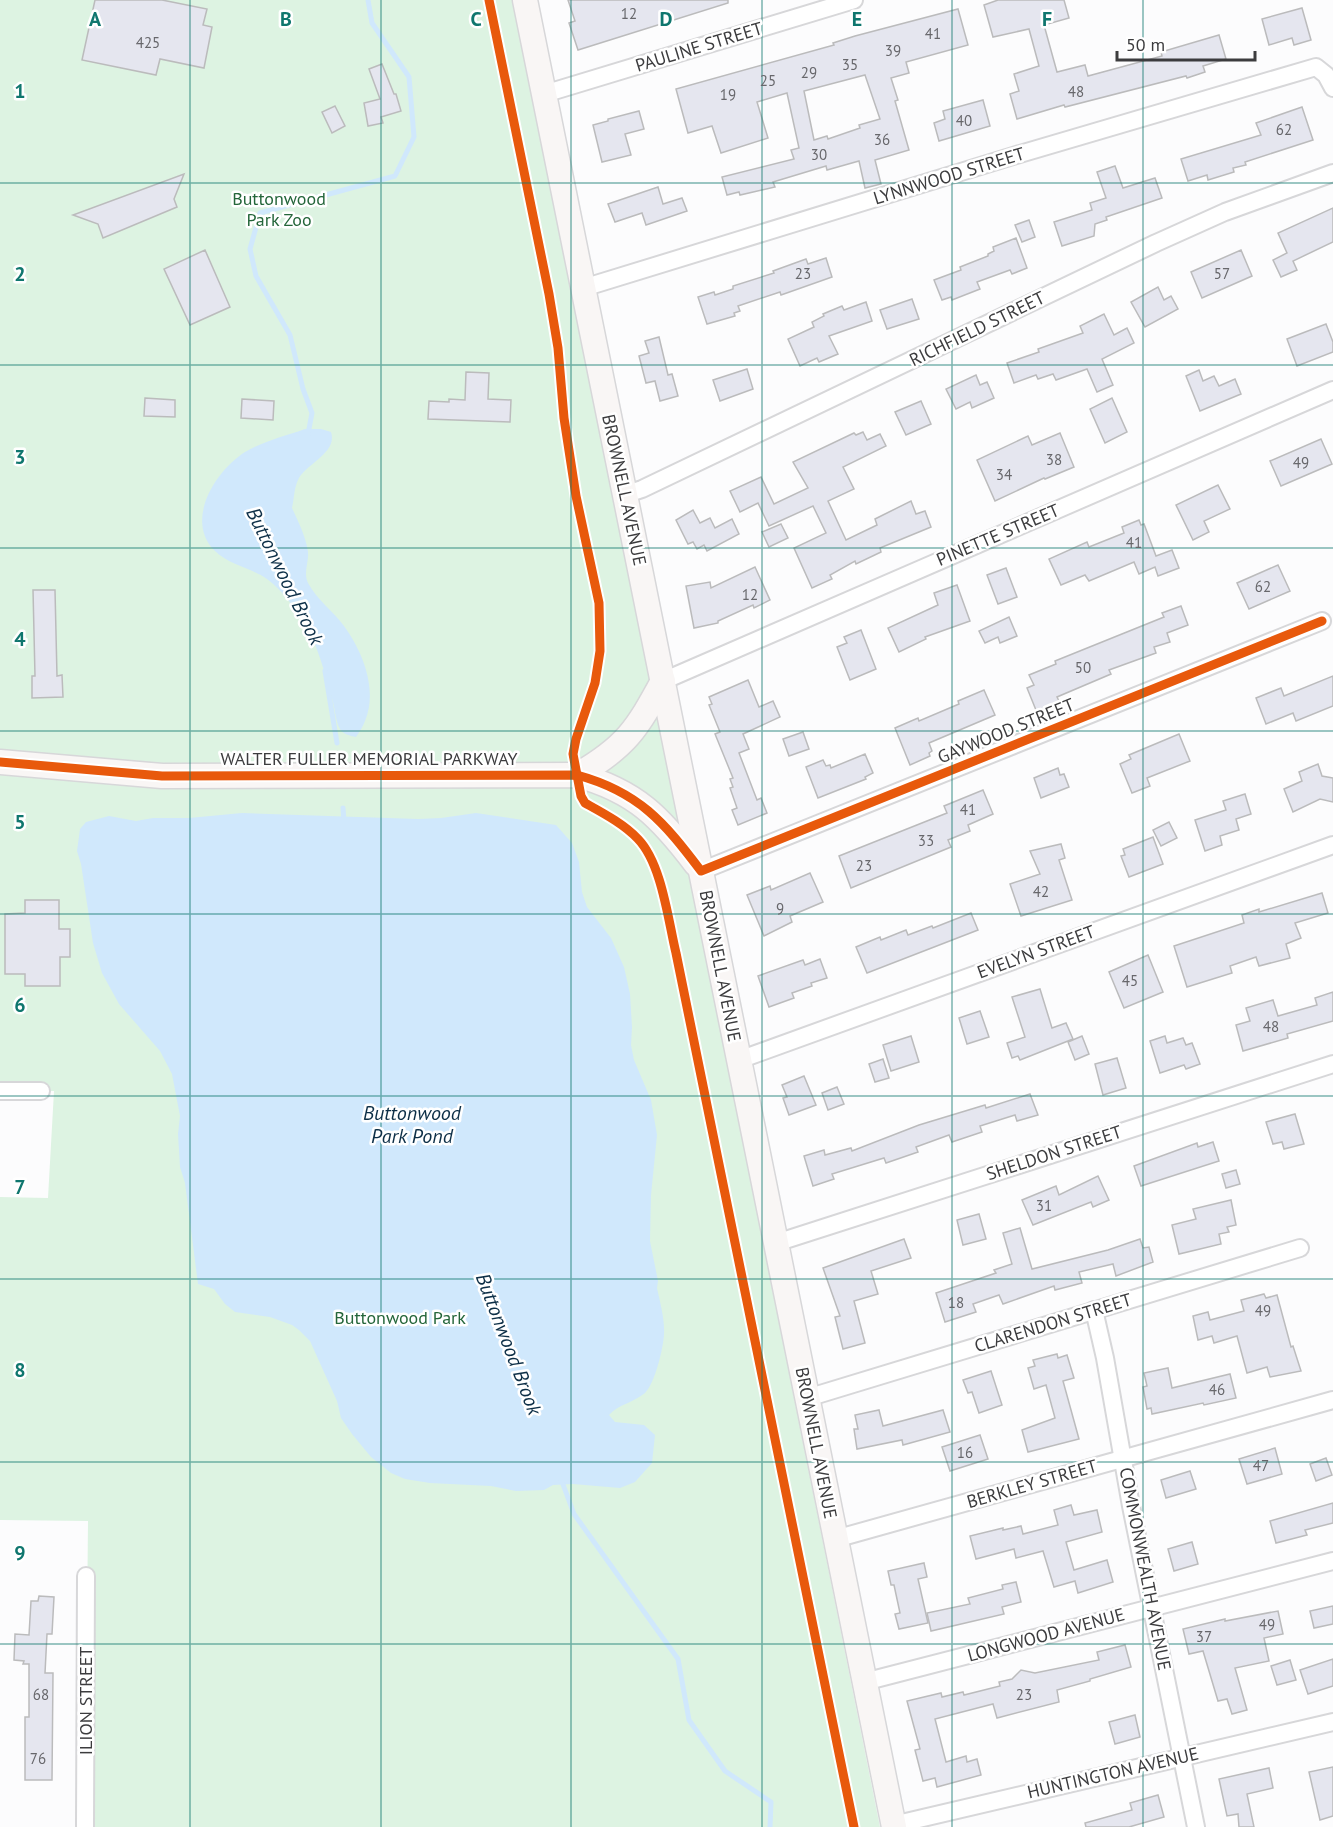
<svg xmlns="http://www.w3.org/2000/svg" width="1333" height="1827" viewBox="0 0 1333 1827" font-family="'PT Sans',sans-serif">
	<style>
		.green { fill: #ddf3e2 }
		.water { fill: #d0e8fc }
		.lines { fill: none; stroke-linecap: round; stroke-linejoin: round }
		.stream { stroke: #d0e8fc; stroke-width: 5 }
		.building { fill: #e5e6ef; stroke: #bbbbbc; stroke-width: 1.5; fill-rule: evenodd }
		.street-casing { stroke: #d7d7d9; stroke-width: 20 }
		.secondary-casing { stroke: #d7d7d9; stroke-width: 27 }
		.street { stroke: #fff; stroke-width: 16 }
		.secondary { stroke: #f9f6f5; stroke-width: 24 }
		.cycleway-casing { stroke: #fff; stroke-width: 13 }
		.cycleway { stroke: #e8590c; stroke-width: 9 }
		.grid { fill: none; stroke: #0f766e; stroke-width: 1.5; stroke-opacity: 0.55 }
		.labels { text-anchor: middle; stroke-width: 5; stroke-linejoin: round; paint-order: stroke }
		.number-label { font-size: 15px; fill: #67676b }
		.street-label { font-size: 18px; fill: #3c3c3e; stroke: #fff }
		.park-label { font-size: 18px; fill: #24663a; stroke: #fff }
		.water-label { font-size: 20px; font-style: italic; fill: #0d2f47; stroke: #fff }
		.grid-label { font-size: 20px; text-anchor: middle; font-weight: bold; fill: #0f766e; stroke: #fff; stroke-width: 5; stroke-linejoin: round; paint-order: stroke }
	</style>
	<rect width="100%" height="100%" fill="#fcfcfd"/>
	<path class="green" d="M0 0H514L880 1827H85L88 1521 0 1520V1197L48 1198 54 1091H0Z"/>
	<g class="water">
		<path d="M305 429H321L331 432C338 453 305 464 298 480 294 488 294 500 292 508 298 521 306 537 308 552 309 563 303 572 308 583 317 600 333 611 344 626 363 652 378 690 365 721 363 727 359 732 356 737 350 736 343 734 340 729 336 722 335 710 333 702 327 680 321 658 312 637 303 619 284 591 267 579 252 568 229 565 215 551 184 521 215 471 245 452 266 440 283 437 305 429Z"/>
		<path d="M242 813 418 819 441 818 476 813 556 825 572 843 579 862 582 892 587 907 611 938 624 967 630 994 632 1027 631 1045 634 1060 651 1100 657 1135 651 1195 650 1241 658 1281 657 1288C660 1302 665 1320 664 1335 663 1349 655 1383 645 1393 633 1403 619 1404 609 1415L615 1422 644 1425 655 1435 652 1463 635 1482 620 1488 573 1484 553 1485 544 1490 516 1491 491 1486 430 1483 405 1479 391 1473 371 1457 352 1434 341 1418 337 1401 310 1341 299 1330 292 1325 270 1317 235 1312 225 1304 214 1289 198 1284 185 1183 180 1167 178 1134 180 1116 172 1074 160 1051 119 1004 102 973 93 943 81 864 77 851 80 829 86 822 109 816 136 821 153 818H189Z"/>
	</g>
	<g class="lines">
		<g class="stream">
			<path d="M308 434 312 413 303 389 290 335 256 276 250 249 260 213 395 176 414 137 409 77 372 23 368 0"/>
			<path d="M325 671 337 743"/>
			<path d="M343 808 344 822"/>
			<path d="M561 1479 574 1514 678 1659 689 1720 725 1771 771 1802 770 1827"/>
		</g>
	</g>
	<g class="building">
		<path d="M95 0H162L207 9 203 25 212 27 204 68 160 59 156 75 82 60Z"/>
		<path d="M568 0H728V3L578 50 569 23 575 21Z"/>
		<path d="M998 0H1064L1069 18 1044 25 1057 72 1085 65 1088 76 1162 56 1161 52 1219 35 1226 59 1203 66 1205 72 1187 78 1186 76 1065 107 1064 105 1017 119 1010 94 1019 91 1014 74 1039 66 1029 29 993 37 984 5Z"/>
		<path d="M1302 8 1311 40 1294 45 1292 38 1269 45 1262 19Z"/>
		<path d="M958 9 968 45 906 62 909 73 891 78 898 100 895 101 909 150 875 160 881 184 865 188 859 161 827 170 826 166 773 182 775 187 740 195 739 192 727 195 722 177 794 159 791 150 799 148 787 93 757 102 768 138 721 153 712 126 688 133 676 89 834 45 833 43 855 36ZM865 75 880 119 859 125 860 128 828 139 827 136 814 140 804 91Z"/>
		<path d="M382 64 394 94H396L401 111 381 117 383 123 368 126 364 103 380 99 369 69Z"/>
		<path d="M983 100 990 126 939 141 934 123 945 119 943 111Z"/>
		<path d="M335 106 345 126 332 133 322 112Z"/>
		<path d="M1302 107 1313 140 1245 162 1246 165 1233 168 1234 172 1208 180 1207 175 1188 181 1181 159 1261 135 1256 123Z"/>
		<path d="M639 111 644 129 625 134 631 155 602 162 593 125 608 121V119Z"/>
		<path d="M1115 166 1123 188 1155 178 1162 198 1106 217 1107 220 1095 224 1094 236 1062 246 1054 222 1092 210 1090 203 1106 198 1097 172Z"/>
		<path d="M184 174 174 199 177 207 103 238 98 224 73 215Z"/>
		<path d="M658 187 663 204 682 198 687 211 646 225 642 213 615 222 608 204Z"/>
		<path d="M1333 208V242L1293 261 1297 270 1281 277 1273 260 1287 253 1278 233Z"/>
		<path d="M1029 220 1035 237 1022 242 1015 225Z"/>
		<path d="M1016 238 1027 268 1012 274 1010 270 977 282 980 289 952 300 951 297 942 300 934 280 961 270 960 267 988 256V254L994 251 993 247Z"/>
		<path d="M205 250 230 307 190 325 164 269Z"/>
		<path d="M1241 250 1252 276 1202 298 1191 272Z"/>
		<path d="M826 258 832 277 781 295 780 292 738 306 740 311 734 313 735 316 707 324 698 297 714 292 715 295 733 289V286L774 273 773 271 806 259 808 264Z"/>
		<path d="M1158 287 1164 300 1171 296 1178 309 1145 327 1131 302Z"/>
		<path d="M912 299 919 319 887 329 880 310Z"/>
		<path d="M866 302 872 321 829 336 838 354 819 362 817 358 800 366 788 339 814 327 812 322 824 316 823 314 842 306 844 310Z"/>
		<path d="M1104 314 1114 335 1127 328 1134 343 1102 359 1113 385 1097 392 1087 369 1056 380 1053 374 1038 379 1036 375 1014 383 1007 363 1039 352 1038 349 1083 333 1080 326Z"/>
		<path d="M1326 324 1333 342V352L1297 366 1287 339Z"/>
		<path d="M659 337 668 375 672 374 678 396 660 401 655 381 646 383 639 356 649 353 645 341Z"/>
		<path d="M747 369 753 389 720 401 713 380Z"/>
		<path d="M1199 370 1203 381 1214 376 1219 386 1235 379 1241 394 1200 411 1186 376Z"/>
		<path d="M466 372 489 373 488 399 511 400 510 422 428 419 429 401 449 402V399L465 400Z"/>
		<path d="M976 375 980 385 987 382 994 398 972 408 970 402 956 409 946 389Z"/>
		<path d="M145 398 175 400V417L144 416Z"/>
		<path d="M1112 398 1127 432 1105 443 1090 409Z"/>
		<path d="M242 399 274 401 273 420 241 418Z"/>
		<path d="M921 401 931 424 906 435 895 412Z"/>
		<path d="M863 432 867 440 880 434 886 446 843 467 854 489 828 501 846 540 877 525 875 519 911 501 916 514 925 511 931 527 880 548 881 552 856 564 855 561 830 575 832 579 812 588 794 548 826 533 813 506 769 526 758 503 740 512 730 491 761 477 774 504 808 488 793 462 854 433 856 435Z"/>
		<path d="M1060 433 1074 467 1045 479 1044 478 995 501 977 460 1028 436 1032 445Z"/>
		<path d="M1321 439 1332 464 1281 486 1270 461Z"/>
		<path d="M1218 485 1230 509 1204 521 1209 532 1193 540 1176 505Z"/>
		<path d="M693 510 700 523 710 518 715 528 732 519 739 534 707 551 704 545 697 549 693 542 688 544 676 520Z"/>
		<path d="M1139 520 1141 525 1144 524 1156 556 1172 550 1179 568 1158 576 1155 567 1139 574 1134 562 1089 581 1085 575 1061 585 1049 559 1087 542 1089 547 1124 533 1122 527Z"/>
		<path d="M781 524 788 538 769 547 762 532Z"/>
		<path d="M1278 565 1290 591 1249 609 1237 583Z"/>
		<path d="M755 567 770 600 754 608 753 605 718 621V623L694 628 686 586 710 582 711 588Z"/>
		<path d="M1006 568 1017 597 998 604 987 575Z"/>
		<path d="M957 585 970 621 925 637 926 639 899 652 888 628 938 605 934 593Z"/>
		<path d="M33 590H55L57 676 62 675 63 697 32 698V676H35Z"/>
		<path d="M1181 606 1188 625 1167 633 1170 642 1154 647 1156 653 1109 670 1111 674 1057 697 1060 703 1055 705 1056 708 1038 715 1027 688 1034 685 1029 675 1056 664 1055 661 1164 617 1162 613Z"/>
		<path d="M1009 617 1017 636 1000 643 998 637 985 643 979 631Z"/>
		<path d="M861 630 876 669 850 680 837 647 847 643 844 637Z"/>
		<path d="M1333 676V706L1296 721 1293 713 1266 724 1256 698 1281 688 1284 696Z"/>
		<path d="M748 680 759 707 773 701 780 717 743 734 749 749 739 753 757 800 761 798 767 813 738 825 732 810 737 808 730 788 733 787 730 779 733 778 715 734 720 732 709 705 712 704 709 697Z"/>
		<path d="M984 690 995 715 929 743 932 751 929 753 930 756 910 765 895 728 918 718 919 721 959 704 958 701Z"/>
		<path d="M803 732 809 749 789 756 783 739Z"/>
		<path d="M1179 734 1190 761 1147 778 1150 786 1132 793 1120 764 1131 759 1129 755Z"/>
		<path d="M865 754 873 773 865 777 866 779 818 798 806 767 823 760 826 766 830 765 831 768Z"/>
		<path d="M1318 764 1322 776 1333 778V802L1320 799 1293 812 1284 789 1302 781 1299 772Z"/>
		<path d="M1058 768 1060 775 1064 774 1069 787 1041 798 1034 778Z"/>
		<path d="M983 790 993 814 968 825 970 831 948 840 951 847 851 888 839 856 947 813 944 806Z"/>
		<path d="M1245 794 1251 814 1236 819 1239 830 1220 836 1222 845 1205 851 1195 820 1226 810 1223 801Z"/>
		<path d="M1169 822 1177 838 1161 846 1153 830Z"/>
		<path d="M1153 837 1163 864 1129 877 1121 856 1125 855 1123 849Z"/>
		<path d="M1061 844 1065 858 1059 860 1072 900 1021 916 1010 884 1040 874 1030 851Z"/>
		<path d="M810 873 823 902 790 916 792 922 764 936 747 895 770 886 771 890Z"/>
		<path d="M1322 893 1328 913 1295 923 1301 938 1286 944 1290 958 1259 966 1256 957 1230 966 1232 973 1187 987 1174 946 1244 923 1242 915 1259 909V912Z"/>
		<path d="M25 900H59V929H70V957H60V986H25V974H5V914L25 913Z"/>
		<path d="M971 913 978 930 867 973 856 947 880 937 881 940 906 930 908 935 932 926 933 928Z"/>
		<path d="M1148 955 1163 992 1124 1008 1109 972Z"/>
		<path d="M820 959 827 978 811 983 812 986 792 993 794 998 769 1007 758 976 803 960 805 965Z"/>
		<path d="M1040 989 1052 1028 1066 1023 1073 1039 1020 1060 1018 1056 1012 1058 1007 1043 1025 1037 1012 997Z"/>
		<path d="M1333 992V1021L1287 1034 1288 1038 1243 1051 1236 1025 1250 1021 1246 1008 1273 1000 1278 1016 1317 1005 1315 998Z"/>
		<path d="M980 1011 989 1037 967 1044 959 1018Z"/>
		<path d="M911 1036 919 1062 891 1071 883 1045Z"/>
		<path d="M1082 1036 1089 1054 1075 1060 1068 1042Z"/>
		<path d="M1165 1036 1167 1043 1183 1038 1186 1045 1192 1043 1200 1064 1186 1069 1184 1065 1160 1073 1150 1041Z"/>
		<path d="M1117 1058 1126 1088 1103 1095 1095 1064Z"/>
		<path d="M883 1059 889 1078 875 1082 869 1064Z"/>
		<path d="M804 1076 816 1105 789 1115 783 1098 787 1097 782 1085Z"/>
		<path d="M837 1087 844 1104 828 1110 822 1093Z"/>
		<path d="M1030 1094 1038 1115 1017 1121 1015 1115 980 1126 982 1132 952 1142 949 1135 916 1147 918 1152 886 1163 884 1158 832 1174 834 1179 813 1186 804 1156 824 1150 825 1155 851 1148 852 1151 919 1125 985 1105 986 1108Z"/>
		<path d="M1295 1114 1304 1144 1284 1149 1282 1142 1273 1144 1266 1122Z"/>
		<path d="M1213 1142 1219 1161 1141 1186 1134 1166 1197 1143 1198 1147Z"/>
		<path d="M1236 1170 1240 1184 1226 1188 1222 1174Z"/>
		<path d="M1098 1176 1109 1200 1093 1207 1091 1202 1033 1225 1022 1200 1056 1186 1059 1195Z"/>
		<path d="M1231 1200 1236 1225 1227 1227 1229 1232 1219 1234 1221 1244 1179 1254 1172 1225 1196 1219 1193 1209Z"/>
		<path d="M979 1214 986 1239 963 1245 957 1220Z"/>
		<path d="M1020 1228 1032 1269 1108 1250 1140 1239 1143 1248 1149 1247 1153 1262 1116 1276 1113 1264 1079 1272 1082 1283 1055 1290 1054 1286 1003 1304 999 1295 973 1304 976 1312 945 1322 936 1293 996 1273 994 1270 1012 1264 1003 1233Z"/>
		<path d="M904 1239 911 1258 871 1271 878 1294 854 1301 865 1343 843 1349 835 1317 840 1316 823 1268Z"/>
		<path d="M1264 1294 1266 1298 1277 1295 1291 1347 1293 1346 1301 1371 1270 1377 1267 1367 1247 1373 1237 1336 1214 1343 1212 1336 1198 1340 1193 1316 1208 1312 1210 1320 1244 1311 1241 1300Z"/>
		<path d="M1057 1354 1058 1358 1067 1355 1074 1378 1063 1381 1079 1439 1028 1452 1022 1430 1055 1418 1046 1385 1034 1389 1028 1368 1035 1366 1033 1360Z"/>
		<path d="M1168 1368 1172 1388 1230 1374 1236 1398 1204 1405 1203 1403 1152 1414 1151 1408 1147 1409 1143 1387 1147 1386 1144 1373Z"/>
		<path d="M991 1371 1002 1405 979 1413 972 1392 968 1393 963 1380Z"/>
		<path d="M879 1410 883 1426 943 1410 950 1432 903 1445 902 1440 857 1449 854 1429H858L855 1415Z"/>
		<path d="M980 1435 988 1459 950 1471 942 1447Z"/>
		<path d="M1275 1448 1282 1474 1247 1484 1239 1459Z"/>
		<path d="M1326 1458 1332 1475 1316 1481 1310 1464Z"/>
		<path d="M1190 1471 1196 1489 1166 1498 1161 1480Z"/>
		<path d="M1333 1503V1523L1305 1530 1307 1535 1276 1543 1270 1521Z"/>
		<path d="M1071 1505 1074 1515 1097 1510 1102 1532 1066 1542 1074 1570 1107 1560 1113 1582 1078 1593 1075 1581 1054 1587 1043 1551 1016 1558 1014 1549 976 1559 970 1536 1003 1528V1530L1021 1526 1023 1534 1058 1525 1054 1510Z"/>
		<path d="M1192 1542 1198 1564 1174 1571 1168 1549Z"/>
		<path d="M924 1563 927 1577 918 1579 928 1623 899 1629 895 1614 900 1613 894 1585H891L888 1571Z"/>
		<path d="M1016 1582 1021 1602 1002 1607 1004 1614 931 1631 927 1613 970 1604 968 1598 1003 1589 1002 1585Z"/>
		<path d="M39 1596 54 1597 52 1634H47L45 1673H53L52 1780H25V1717H29V1664H23L24 1661 14 1660 15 1634 29 1635 31 1601H38Z"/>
		<path d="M1333 1606V1624L1314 1628 1310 1611Z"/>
		<path d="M1278 1611 1283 1634 1264 1638 1269 1661 1235 1668 1247 1710 1232 1714 1227 1699 1218 1701 1203 1651 1189 1654 1183 1629 1225 1619V1621Z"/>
		<path d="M1125 1645 1131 1667 1090 1679V1681L1057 1690 1059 1702 997 1718 993 1704 935 1719 946 1762 966 1756 967 1762 977 1759 981 1775 937 1787 935 1778 923 1781 915 1750 920 1749 907 1701 941 1693 942 1697 963 1692 964 1695 1000 1686 999 1682 1012 1679 1021 1670 1035 1673 1099 1660 1097 1652Z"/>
		<path d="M1333 1659V1686L1308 1694 1300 1670Z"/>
		<path d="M1290 1660 1296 1680 1277 1685 1271 1666Z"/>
		<path d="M1135 1715 1140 1737 1115 1744 1109 1722Z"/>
		<path d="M1333 1767V1816L1320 1820 1309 1772Z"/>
		<path d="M1269 1768 1273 1788 1247 1794 1254 1827H1239L1238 1814 1227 1816 1219 1779Z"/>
		<path d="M1158 1795 1164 1817 1129 1827H1086L1085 1823 1132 1810 1130 1803Z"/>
	</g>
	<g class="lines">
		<g class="street-casing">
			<g id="street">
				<path d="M544 94 854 0"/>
				<path d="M583 288 1013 156 1316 67 1326 75 1333 88"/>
				<path d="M624 495 642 489 1156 243 1225 212 1333 173"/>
				<path d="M663 681 1333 390"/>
				<path d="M701 871 1322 621"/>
				<path d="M739 1060 1333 845"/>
				<path d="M0 1091H41"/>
				<path d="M776 1243 1333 1064"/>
				<path d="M1094 1310 1105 1358 1131 1506 1196 1827"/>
				<path d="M807 1398 1300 1248"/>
				<path d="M835 1539 1333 1400"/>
				<path d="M864 1682 1333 1561"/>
				<path d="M893 1825 1333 1722"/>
				<path d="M85 1827 86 1576"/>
			</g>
		</g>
		<g class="secondary-casing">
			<g id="secondary">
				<path d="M525 0 894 1827"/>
				<path d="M0 762 162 776 577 775C636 791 661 818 696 864"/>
				<path d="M577 775C626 747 637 729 663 681"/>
			</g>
		</g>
		<use href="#street" class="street"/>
		<use href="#secondary" class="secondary"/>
		<g class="cycleway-casing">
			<g id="cycleway">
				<path d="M489 0 549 294 558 348 564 418 576 496 599 603 600 651 595 683 576 739 573 754 581 796 585 803C603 813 624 824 638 839 662 864 668 920 676 953L854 1827"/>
				<path d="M0 762 162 776 577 775C639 792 664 822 701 871L1322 621"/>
			</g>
		</g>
		<use href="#cycleway" class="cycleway"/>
	</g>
	<path class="grid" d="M190 0V1827M381 0V1827M571 0V1827M762 0V1827M952 0V1827M1143 0V1827M0 183H1333M0 365H1333M0 548H1333M0 731H1333M0 914H1333M0 1096H1333M0 1279H1333M0 1462H1333M0 1644H1333"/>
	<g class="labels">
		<g class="number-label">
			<text x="629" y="19">12</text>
			<text x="933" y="39">41</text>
			<text x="148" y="48">425</text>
			<text x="893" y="56">39</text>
			<text x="850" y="70">35</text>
			<text x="809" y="78">29</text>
			<text x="768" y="86">25</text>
			<text x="1076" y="97">48</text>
			<text x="728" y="100">19</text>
			<text x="964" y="126">40</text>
			<text x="1284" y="135">62</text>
			<text x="882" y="145">36</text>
			<text x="819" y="160">30</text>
			<text x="803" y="279">23</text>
			<text x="1222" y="279">57</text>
			<text x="1054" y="465">38</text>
			<text x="1301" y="468">49</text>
			<text x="1004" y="480">34</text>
			<text x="1134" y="548">41</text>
			<text x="1263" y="592">62</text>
			<text x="750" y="600">12</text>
			<text x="1083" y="673">50</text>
			<text x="968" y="815">41</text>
			<text x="926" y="846">33</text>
			<text x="864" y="871">23</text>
			<text x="1041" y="897">42</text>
			<text x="780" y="914">9</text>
			<text x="1130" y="986">45</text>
			<text x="1271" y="1032">48</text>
			<text x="1044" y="1211">31</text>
			<text x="956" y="1308">18</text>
			<text x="1263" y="1316">49</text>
			<text x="1217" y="1395">46</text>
			<text x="965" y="1458">16</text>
			<text x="1261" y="1471">47</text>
			<text x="1267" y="1630">49</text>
			<text x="1204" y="1642">37</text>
			<text x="41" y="1700">68</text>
			<text x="1024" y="1700">23</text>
			<text x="38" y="1764">76</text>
		</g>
		<g class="street-label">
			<text transform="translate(699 47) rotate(-17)" y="6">PAULINE STREET</text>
			<text transform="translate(949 176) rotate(-17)" y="6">LYNNWOOD STREET</text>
			<text transform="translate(977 329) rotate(-26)" y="6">RICHFIELD STREET</text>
			<text transform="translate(624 490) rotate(78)" y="6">BROWNELL AVENUE</text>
			<text transform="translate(998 535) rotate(-23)" y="6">PINETTE STREET</text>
			<text transform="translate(1006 731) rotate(-22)" y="6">GAYWOOD STREET</text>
			<text x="369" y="765">WALTER FULLER MEMORIAL PARKWAY</text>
			<text transform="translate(1036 952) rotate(-20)" y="6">EVELYN STREET</text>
			<text transform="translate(720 966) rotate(79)" y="6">BROWNELL AVENUE</text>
			<text transform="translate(1054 1153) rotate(-18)" y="6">SHELDON STREET</text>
			<text transform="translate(1053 1323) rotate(-17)" y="6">CLARENDON STREET</text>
			<text transform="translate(816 1443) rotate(79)" y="6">BROWNELL AVENUE</text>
			<text transform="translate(1032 1484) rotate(-16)" y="6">BERKLEY STREET</text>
			<text transform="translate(1145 1569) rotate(79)" y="6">COMMONWEALTH AVENUE</text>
			<text transform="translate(1046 1635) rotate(-15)" y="6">LONGWOOD AVENUE</text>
			<text transform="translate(86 1701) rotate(-90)" y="6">ILION STREET</text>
			<text transform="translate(1113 1773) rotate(-13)" y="6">HUNTINGTON AVENUE</text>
		</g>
		<g class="park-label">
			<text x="279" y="205">Buttonwood<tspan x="279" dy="21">Park Zoo</tspan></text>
			<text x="400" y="1324">Buttonwood Park</text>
		</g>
		<g class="water-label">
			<text transform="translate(285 576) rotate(64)" y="7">Buttonwood Brook</text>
			<text x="412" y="1120">Buttonwood<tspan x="412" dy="23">Park Pond</tspan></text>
			<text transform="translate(509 1344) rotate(69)" y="7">Buttonwood Brook</text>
		</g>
	</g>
	<g class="grid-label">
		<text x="95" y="26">A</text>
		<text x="286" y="26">B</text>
		<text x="476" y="26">C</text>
		<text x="666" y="26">D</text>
		<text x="857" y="26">E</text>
		<text x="1047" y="26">F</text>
		<text x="20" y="98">1</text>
		<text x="20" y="281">2</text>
		<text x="20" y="464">3</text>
		<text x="20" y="646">4</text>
		<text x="20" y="829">5</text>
		<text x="20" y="1012">6</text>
		<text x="20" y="1194">7</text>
		<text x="20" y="1377">8</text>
		<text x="20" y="1560">9</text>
	</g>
	<path d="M1117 51v9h138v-9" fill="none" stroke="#3c3c3e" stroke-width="3"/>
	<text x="1126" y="51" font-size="18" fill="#3c3c3e" stroke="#ffffff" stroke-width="4.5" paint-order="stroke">50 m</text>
</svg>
